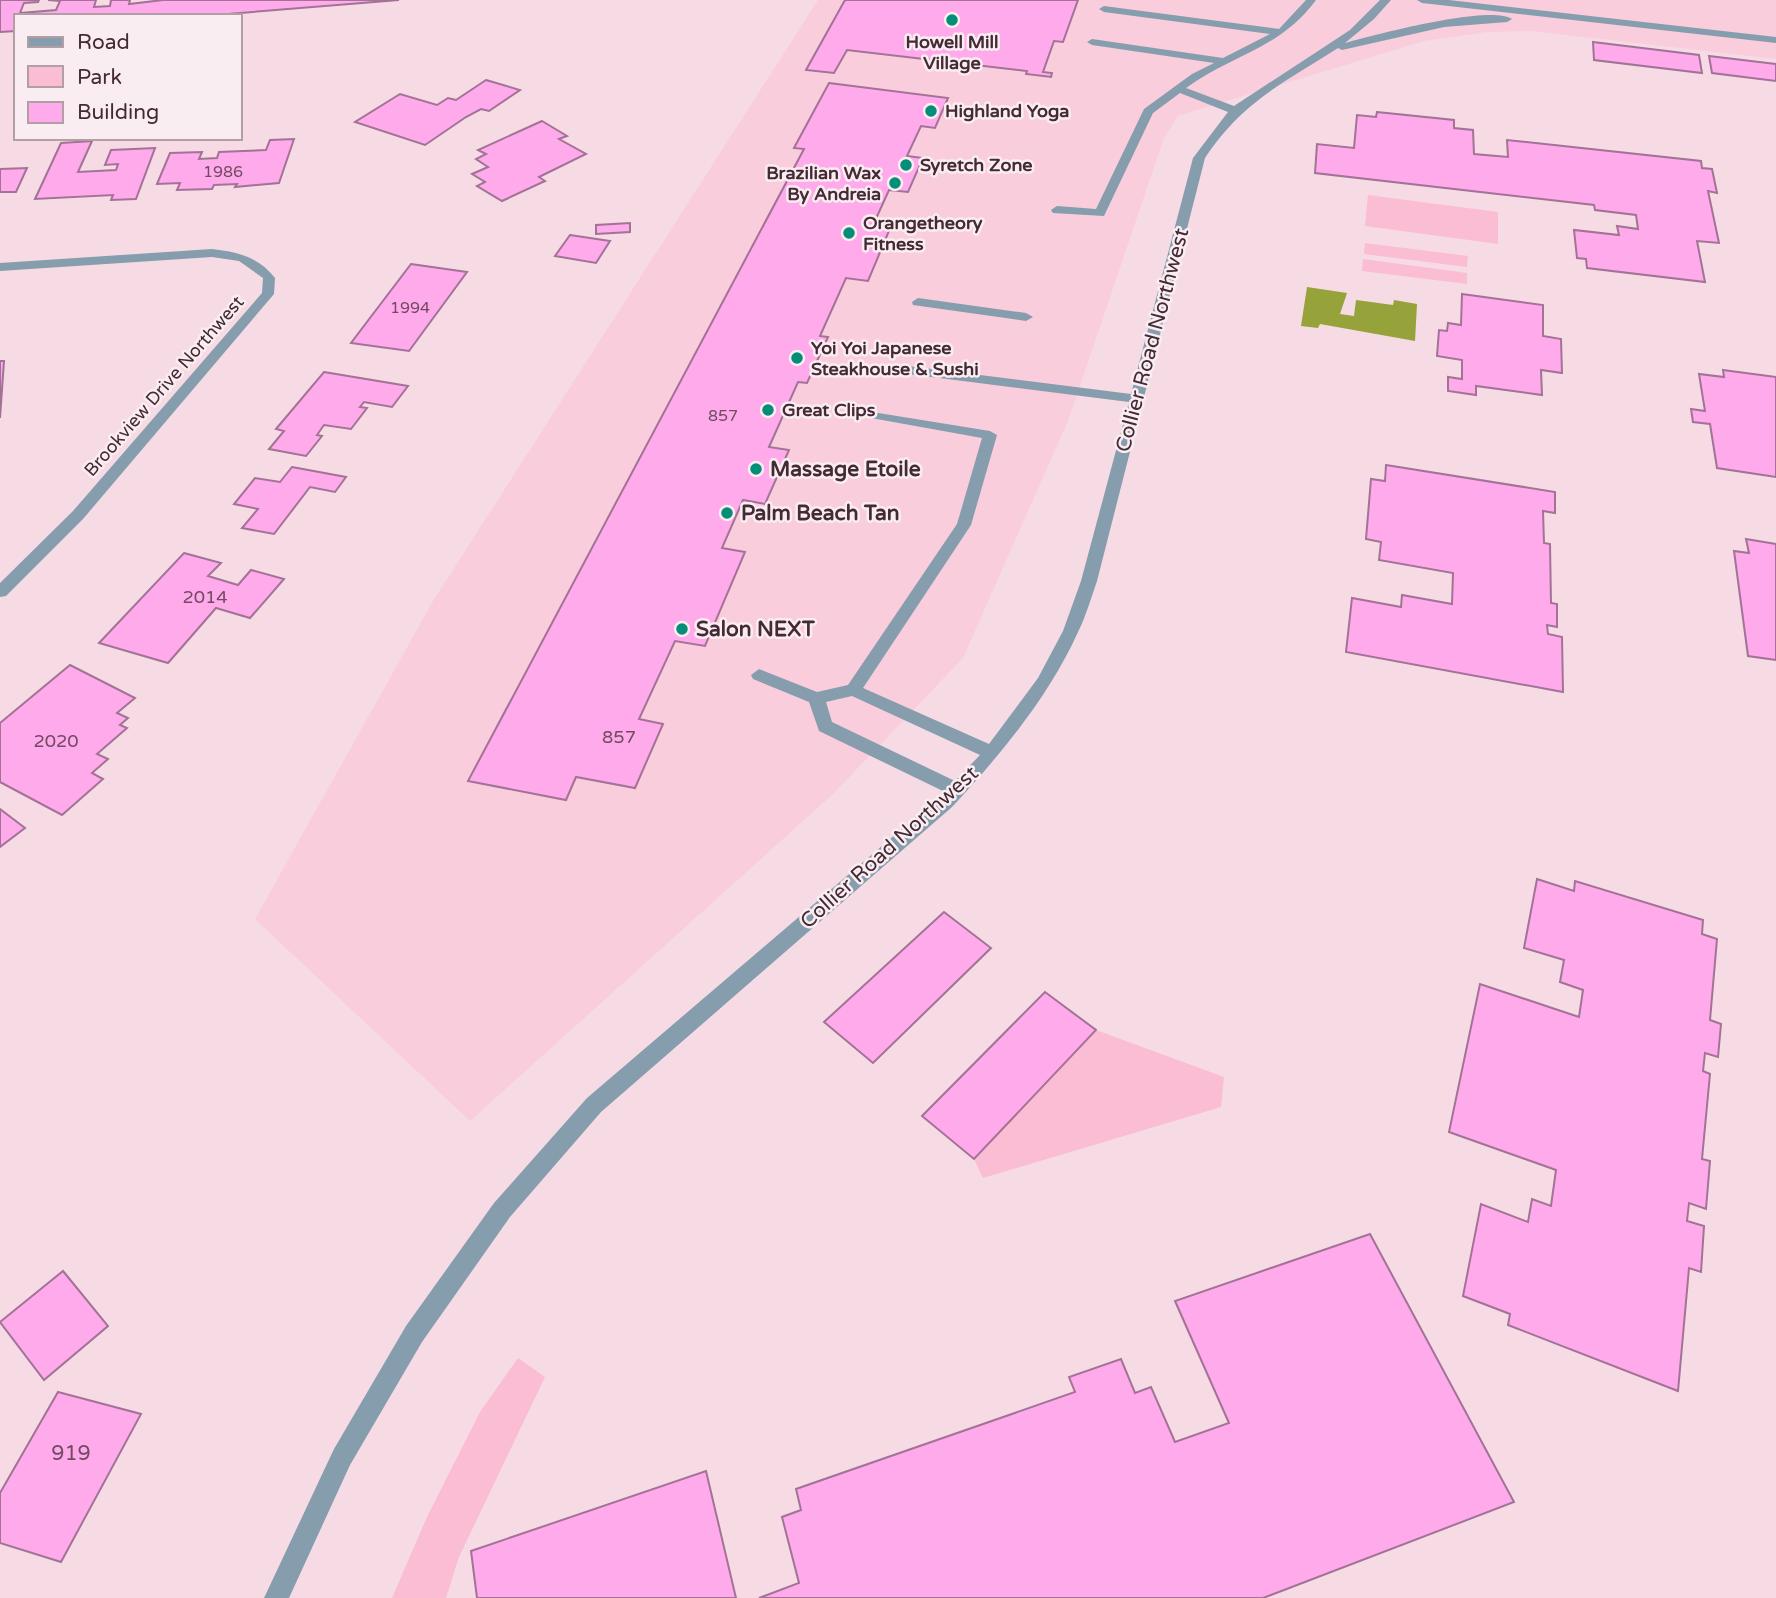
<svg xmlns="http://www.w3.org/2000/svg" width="1776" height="1598" viewBox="0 0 1776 1598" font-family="'Varela Round',sans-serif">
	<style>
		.built { fill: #f9cddc }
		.green { fill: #fabdd3 }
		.water { fill: #96a23a }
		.building { fill: #ffaaeb; stroke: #a37297; stroke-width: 2 }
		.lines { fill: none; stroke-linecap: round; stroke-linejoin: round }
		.minor { fill: #859dad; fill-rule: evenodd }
		.poi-dot { fill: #048e77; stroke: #faedf1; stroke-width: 2.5 }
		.labels { text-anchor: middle; stroke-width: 5; stroke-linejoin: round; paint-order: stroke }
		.far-number-label { font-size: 16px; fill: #724a62 }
		.far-poi-label { font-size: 18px; font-weight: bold; fill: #432a34; stroke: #faedf1; text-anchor: start }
		.far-street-label { font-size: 18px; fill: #432a34; stroke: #faedf1 }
		.number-label { font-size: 18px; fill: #724a62 }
		.street-label { font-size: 21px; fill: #432a34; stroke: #faedf1 }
		.poi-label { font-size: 21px; font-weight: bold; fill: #432a34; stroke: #faedf1; text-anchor: start }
		.near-number-label { font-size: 21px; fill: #724a62 }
	</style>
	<rect width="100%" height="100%" fill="#f6dbe4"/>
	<path class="built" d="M818 0H1776V59L1531 31 1487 32 1424 41 1178 116 1164 138 1068 421 963 658 833 794 470 1121 255 919 433 601Z"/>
	<g class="green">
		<path d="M1368 195 1498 212V244L1365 226Z"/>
		<path d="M1365 243 1468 256 1467 267 1364 254Z"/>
		<path d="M1363 259 1467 273V284L1362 271Z"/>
		<path d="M1096 1030 1224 1077 1221 1107 983 1178 974 1159Z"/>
		<path d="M518 1358 545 1377 459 1557 446 1598H392L427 1517 480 1412Z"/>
	</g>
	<path class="water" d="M1307 287 1347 293 1340 314 1354 316 1356 300 1393 305 1394 300 1417 304 1415 341 1320 324 1318 328 1301 326Z"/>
	<g class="building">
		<path d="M0 0H39L38 2 24 3 20 13 56 10 60 1 48 0H96L94 7 110 6 111 0H130L129 4 163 0H399L203 16H16V31L0 32Z"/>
		<path d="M845 0H1078L1063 42 1054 41 1043 72 1052 73 1051 77 1026 74 1027 71 847 50 834 73 806 70Z"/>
		<path d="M1593 42 1699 55 1702 73 1594 60Z"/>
		<path d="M1709 56 1776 64V81L1712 73Z"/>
		<path d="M486 80 520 90 489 111 481 109 466 117 425 145 355 122 400 94 437 105 448 98 456 100Z"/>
		<path d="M829 83 948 98 935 128 921 126 907 156 923 158 908 192 889 190 874 223 891 226 868 281 846 278 820 336 828 337 807 383 798 382 769 447 789 450 765 504 743 500 722 548 745 552 705 646 675 641 639 719 663 724 635 788 576 777 566 800 468 781 804 149 794 148Z"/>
		<path d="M1377 112 1454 120V128L1473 130 1474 154 1508 157 1507 140 1701 161 1702 168 1712 169 1717 193 1708 191 1719 243 1697 241 1705 282 1587 268 1586 259 1577 258 1574 230 1619 235 1617 226 1638 229 1636 215 1595 210 1594 205 1315 173 1317 144 1354 148 1357 115 1376 117Z"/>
		<path d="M542 121 567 136 559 139 586 154 539 177 545 181 502 201 477 186 485 182 472 174 488 167 476 159 486 154 478 150Z"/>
		<path d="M294 139 279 183 235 187 237 184 214 185 212 189 177 190 180 183 157 184 170 153 202 152 199 159 217 158 219 152 266 150 270 140Z"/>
		<path d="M92 141 78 172 116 170 118 164 105 165 111 150 155 148 136 199 111 200 113 195 35 199 61 143Z"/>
		<path d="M27 168 16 192H0V169Z"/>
		<path d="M630 223V232L596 234V225Z"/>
		<path d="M570 235 610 241 596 263 555 256Z"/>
		<path d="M411 264 467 272 409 351 351 343Z"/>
		<path d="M1462 294 1543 305V336L1561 339 1562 373 1541 370 1542 395 1476 386V395L1448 391V377L1462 379V360L1437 356 1439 330 1447 331 1448 323 1461 325Z"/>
		<path d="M0 361H4L0 418Z"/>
		<path d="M1723 370 1776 377V477L1717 468 1710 424 1693 422 1691 409 1705 411 1699 374 1724 377Z"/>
		<path d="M324 372 408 386 392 407 364 402 360 407 367 408 351 429 324 425 317 435 322 436 306 456 269 449 284 431 276 429Z"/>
		<path d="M1386 465 1555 492V513L1543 511 1544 543 1550 544 1551 603 1557 604V627L1547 625 1548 634 1562 637 1563 692 1346 652 1352 598 1401 607 1402 595 1452 604 1453 573 1379 560 1381 542 1366 539 1371 479 1385 481Z"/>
		<path d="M292 467 346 477 335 492 310 487 274 534 242 528 258 509 234 504 255 478 280 482Z"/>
		<path d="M1746 539 1776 544V660L1748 656 1734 551 1749 553Z"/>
		<path d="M184 553 221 563 208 576 238 585 251 570 284 579 250 618 216 608 168 663 99 643Z"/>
		<path d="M70 665 135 698 117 713 128 718 120 725 127 728 97 754 108 759 92 773 103 779 62 815 0 782V723Z"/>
		<path d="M0 809 25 828 0 847Z"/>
		<path d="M1537 879 1574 891 1575 881 1703 920 1702 934 1717 939 1710 1020 1721 1024 1718 1057 1705 1053 1703 1071 1710 1074 1702 1159 1710 1161 1706 1209 1689 1203 1687 1221 1704 1226 1701 1272 1689 1268 1678 1391 1508 1325 1510 1314 1463 1296 1481 1204 1528 1222 1532 1199 1551 1206 1556 1170 1449 1132 1480 984 1579 1017 1583 990 1560 982 1564 960 1524 948Z"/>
		<path d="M944 912 991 948 873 1063 824 1022Z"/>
		<path d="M1045 992 1096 1030 974 1159 922 1116Z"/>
		<path d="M1370 1234 1514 1502 1263 1598H759L799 1583 782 1517 801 1510 796 1489 1075 1392 1069 1377 1121 1359 1135 1393 1151 1387 1175 1442 1229 1423 1175 1301Z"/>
		<path d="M63 1271 108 1326 44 1380 0 1322Z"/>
		<path d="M58 1392 141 1414 61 1562 0 1543V1493Z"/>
		<path d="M706 1471 736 1598H477L471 1551Z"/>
	</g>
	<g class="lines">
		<g class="minor">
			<path d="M1306 0H1316C1280 49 1233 54 1186 88L1234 106 1350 30 1380 0H1391L1374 19 1345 43C1374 35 1490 4 1512 19L1507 22 1444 27 1342 50 1338 48C1282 84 1243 101 1205 158L1097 581C1091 598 1086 616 1078 632 1048 698 1001 754 952 807L601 1112 510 1217 422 1342 350 1465 289 1598H264L334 1449 406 1326 494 1203 587 1098 945 792 819 731 809 702 753 679 751 675 759 669 817 692 848 685 957 524 982 438 871 418 864 414 866 411 990 431 997 435 971 525 863 688 989 744 1038 678 1063 631 1081 581 1129 402 892 372 885 368 892 364 1131 394 1193 158 1228 112 1180 93 1153 113 1104 216 1053 213 1051 210 1057 206 1096 209 1144 109 1192 74 1214 63 1092 45 1087 42 1092 39 1223 58 1270 34 1104 12 1099 9 1104 6 1279 29ZM852 696 980 755 955 781 832 722 826 702Z"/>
			<path d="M1417 0H1449L1776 37V43L1422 3Z"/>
			<path d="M212 249C238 252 259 257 275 278L274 294 83 519 6 596 0 597V583L73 511 262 293 263 278 239 261 212 257 0 271V263Z"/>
			<path d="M918 298 1026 313 1033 317 1026 321 913 305 912 302Z"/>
		</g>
	</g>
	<g class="poi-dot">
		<circle cx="952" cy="20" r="7"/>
		<circle cx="931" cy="111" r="7"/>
		<circle cx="906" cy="165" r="7"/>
		<circle cx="895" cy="183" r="7"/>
		<circle cx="849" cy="233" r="7"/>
		<circle cx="797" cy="358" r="7"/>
		<circle cx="768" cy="410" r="7"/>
		<circle cx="756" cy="469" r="7"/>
		<circle cx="727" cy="513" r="7"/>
		<circle cx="682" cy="629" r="7"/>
	</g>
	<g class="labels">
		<g class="far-number-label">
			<text x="223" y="177">1986</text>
			<text x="410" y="313">1994</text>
			<text x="723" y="421">857</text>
		</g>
		<g class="far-poi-label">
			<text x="952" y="48" text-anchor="middle">Howell Mill<tspan x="952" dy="21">Village</tspan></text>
			<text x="945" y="117">Highland Yoga</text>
			<text x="920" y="171">Syretch Zone</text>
			<text x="881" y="179" text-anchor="end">Brazilian Wax<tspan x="881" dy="21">By Andreia</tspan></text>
			<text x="863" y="229">Orangetheory<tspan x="863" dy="21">Fitness</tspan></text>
			<text x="811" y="354">Yoi Yoi Japanese<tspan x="811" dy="21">Steakhouse &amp; Sushi</tspan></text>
			<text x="782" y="416">Great Clips</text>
		</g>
		<g class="far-street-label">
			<text transform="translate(164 386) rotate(-49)" y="6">Brookview Drive Northwest</text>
		</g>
		<g class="number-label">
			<text x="205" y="603">2014</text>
			<text x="619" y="743">857</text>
			<text x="56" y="747">2020</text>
		</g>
		<g class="street-label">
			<text transform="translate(1152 340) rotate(-75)" y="7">Collier Road Northwest</text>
			<text transform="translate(889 847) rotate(-42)" y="7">Collier Road Northwest</text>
		</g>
		<g class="poi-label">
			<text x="770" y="476">Massage Etoile</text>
			<text x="741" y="520">Palm Beach Tan</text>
			<text x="696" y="636">Salon NEXT</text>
		</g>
		<g class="near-number-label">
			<text x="71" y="1460">919</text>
		</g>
	</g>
	<rect x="14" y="14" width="228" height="126" fill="#faedf1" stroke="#b19fa5" stroke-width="2"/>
	<rect x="28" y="37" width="35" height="10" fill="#859dad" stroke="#b19fa5" stroke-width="2"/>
	<text x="77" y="49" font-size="21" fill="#432a34">Road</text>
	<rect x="28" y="66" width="35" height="21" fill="#fabdd3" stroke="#b19fa5" stroke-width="2"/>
	<text x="77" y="84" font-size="21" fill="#432a34">Park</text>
	<rect x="28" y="102" width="35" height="21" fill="#ffaaeb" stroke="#b19fa5" stroke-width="2"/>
	<text x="77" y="119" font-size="21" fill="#432a34">Building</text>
</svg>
